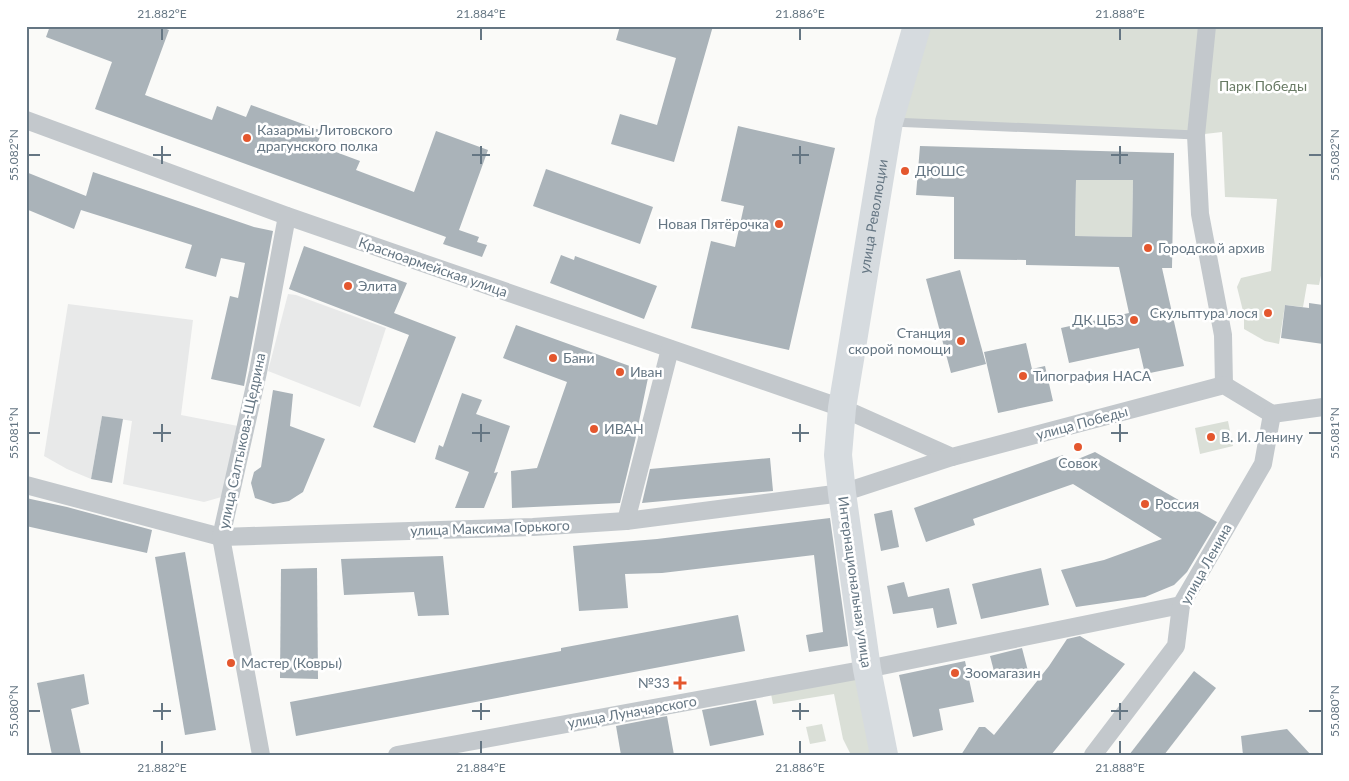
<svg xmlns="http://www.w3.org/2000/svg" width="1349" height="781" viewBox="0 0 1349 781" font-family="Lato,sans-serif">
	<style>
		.built { fill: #e8e9e9 }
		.green { fill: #dadfd7 }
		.building { fill: #aab3b9; fill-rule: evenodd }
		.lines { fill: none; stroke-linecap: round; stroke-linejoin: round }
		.lane { stroke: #c3c8cc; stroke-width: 9 }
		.street { stroke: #c3c8cc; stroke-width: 18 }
		.primary { stroke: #d6dbdf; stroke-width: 28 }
		.ticks { fill: none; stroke: #657683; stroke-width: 2 }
		.poi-dot { fill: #e4572e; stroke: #fff; stroke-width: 2 }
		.labels { text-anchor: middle; stroke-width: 5; stroke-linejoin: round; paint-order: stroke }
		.park-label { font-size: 14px; fill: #687a64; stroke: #fff }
		.poi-label { font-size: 14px; fill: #657683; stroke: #fff; text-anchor: start }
		.street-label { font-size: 14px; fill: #657683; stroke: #fff }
		.neatline { fill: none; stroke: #657683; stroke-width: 2 }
		.ticks-label { font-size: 12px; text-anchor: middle; fill: #657683 }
	</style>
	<rect width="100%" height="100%" fill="#fafaf8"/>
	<g class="built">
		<path d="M288 294 296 295 386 328 360 407 268 371Z"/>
		<path d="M68 304 193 320 181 415 238 426 225 496 204 502 123 484 132 421 102 416 91 479 67 469 44 456Z"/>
	</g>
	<g class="green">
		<path d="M917 26H1323V266L1319 285 1307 284 1303 307 1285 305 1279 344 1265 341 1244 329V315L1237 287 1241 278 1271 271 1277 199 1225 197 1222 132 1196 135 889 122Z"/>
		<path d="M1076 180H1133L1132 237 1075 236Z"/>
		<path d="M1228 421 1233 446 1200 454 1195 428Z"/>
		<path d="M862 677 877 755H851L843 739 834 694 773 704 771 694Z"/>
		<path d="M822 724 826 741 810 744 806 727Z"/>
	</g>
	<g class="building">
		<path d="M50 26H159L169 30 145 95 212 120 217 106 246 117 251 105 322 131 317 145 360 161 356 170 414 192 436 131 488 150 459 230 479 237 477 242 487 245 482 257 443 244 446 237 95 109 112 62 46 37Z"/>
		<path d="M620 26H713L674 162 611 144 620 114 657 125 676 58 616 40Z"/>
		<path d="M738 126 835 148 789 350 691 328 711 241 735 247 744 206 721 201Z"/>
		<path d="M920 146 1174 153 1172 268H1162L1184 366 1145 374 1139 348 1069 363 1061 328 1129 313 1119 267 1026 265V260L954 259V197L916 195ZM1076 180H1133L1132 237 1075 236Z"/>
		<path d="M546 169 653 207 640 244 533 206Z"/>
		<path d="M26 172 86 196 93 172 254 227 273 231 244 386 211 379 230 296 238 298 245 263 221 258 216 277 185 268 192 245 81 210 74 229 26 209Z"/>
		<path d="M304 246 407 283 394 313 456 337 415 443 373 427 409 335 289 289Z"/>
		<path d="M561 255 574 260 575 256 657 286 644 319 550 283Z"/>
		<path d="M960 270 986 364 951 373 926 279Z"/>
		<path d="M1309 303 1323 305V344L1281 338 1285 305 1309 308Z"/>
		<path d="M516 325 649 373 635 441 620 503 512 508 511 471 537 468 567 382 503 358Z"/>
		<path d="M1026 343 1032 369 1045 366 1053 401 998 413 984 352Z"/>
		<path d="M273 390 293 394 290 426 325 439 303 492 289 501 273 504 255 498 251 483 254 472 261 467Z"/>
		<path d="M462 393 482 400 476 414 510 426 494 473 498 472 484 508H455L469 472 435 459 439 445 443 447Z"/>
		<path d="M102 416 123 419 112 483 91 479Z"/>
		<path d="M1095 452 1217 522 1187 572 1174 585 1145 597 1076 607 1061 570 1104 560 1162 539 1073 484 973 519 975 525 926 542 914 508 1063 455 1066 464Z"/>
		<path d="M770 458 773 491 642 503 650 469Z"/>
		<path d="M26 498 67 507 152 530 147 553 26 526Z"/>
		<path d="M892 510 899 547 881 551 874 514Z"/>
		<path d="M830 518 848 646 809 652 806 635 823 632 814 555 662 573 625 574 628 608 579 611 573 546 657 539Z"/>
		<path d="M185 552 216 730 185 735 155 557Z"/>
		<path d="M443 556 449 615 418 616 414 592 344 595 341 559Z"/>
		<path d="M317 568 318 679 280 678 281 569Z"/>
		<path d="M1041 568 1049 605 981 619 972 584Z"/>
		<path d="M904 582 908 597 949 588 957 624 937 628 933 608 893 614 887 586Z"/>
		<path d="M738 615 745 651 296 736 290 702 561 651V648Z"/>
		<path d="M1080 636 1125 664 1051 755H961L979 727H985L994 735 1049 666 1067 639Z"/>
		<path d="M1022 648 1028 671 996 679 990 656Z"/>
		<path d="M965 661 974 702 939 709 943 730 913 737 899 675Z"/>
		<path d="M1194 671 1216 688 1164 755H1129Z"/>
		<path d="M84 674 89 704 71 709 81 755H52L37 683Z"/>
		<path d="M756 700 764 735 710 746 702 710Z"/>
		<path d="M667 716 674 755H621L616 726Z"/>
		<path d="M1287 729 1311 755H1243L1241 736Z"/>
	</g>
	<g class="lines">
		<path class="lane" d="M892 122 1196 135"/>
		<g class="street">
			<path d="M1207 26 1196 135 1200 214 1223 335 1224 385"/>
			<path d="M26 120 287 216 842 408 952 457 1224 385 1272 414 1323 407"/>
			<path d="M26 485 221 537 533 527 626 521 842 493 952 457"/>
			<path d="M626 521 670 349"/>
			<path d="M261 755 221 537 258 372 287 216"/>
			<path d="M397 755 867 669 1181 605"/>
			<path d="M1093 755 1176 646 1181 605 1263 464 1272 414"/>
		</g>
		<path class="primary" id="s1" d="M884 755 867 669 842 493 838 455 842 408 889 122 917 26"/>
	</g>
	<path class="ticks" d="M162 28V40M481 28V40M800 28V40M1120 28V40M162 146V164M481 146V164M800 146V164M1120 146V164M28 155H40M153 155H171M472 155H490M792 155H809M1111 155H1128M1309 155H1322M162 424V442M481 424V442M800 424V442M1120 424V442M28 433H40M153 433H171M472 433H490M792 433H809M1111 433H1128M1309 433H1322M162 703V720M481 703V720M800 703V720M1120 703V720M28 711H40M153 711H171M472 711H490M792 711H809M1111 711H1128M1309 711H1322M162 741V754M481 741V754M800 741V754M1120 741V754"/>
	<g class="poi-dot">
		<circle cx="247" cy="138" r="5"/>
		<circle cx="905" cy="171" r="5"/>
		<circle cx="779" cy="224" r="5"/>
		<circle cx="1148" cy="248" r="5"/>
		<circle cx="348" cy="286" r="5"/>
		<circle cx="1268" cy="313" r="5"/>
		<circle cx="1134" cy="320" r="5"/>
		<circle cx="961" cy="341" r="5"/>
		<circle cx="553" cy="358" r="5"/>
		<circle cx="620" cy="372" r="5"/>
		<circle cx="1023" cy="376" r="5"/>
		<circle cx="594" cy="429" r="5"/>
		<circle cx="1211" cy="437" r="5"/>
		<circle cx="1078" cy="447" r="5"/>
		<circle cx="1145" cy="504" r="5"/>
		<circle cx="231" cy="663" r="5"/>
		<circle cx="955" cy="673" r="5"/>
		<path d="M677.5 675.5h5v5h5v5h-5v5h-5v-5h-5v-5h5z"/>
	</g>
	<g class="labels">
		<g class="park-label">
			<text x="1263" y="91">Парк Победы</text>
		</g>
		<g class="poi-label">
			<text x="257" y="135">Казармы Литовского<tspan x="257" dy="16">драгунского полка</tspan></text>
			<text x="915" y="176">ДЮШС</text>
			<text x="769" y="229" text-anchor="end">Новая Пятёрочка</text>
			<text x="1158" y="253">Городской архив</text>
			<text x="358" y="291">Элита</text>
			<text x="1258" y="318" text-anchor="end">Скульптура лося</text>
			<text x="1124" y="325" text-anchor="end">ДК ЦБЗ</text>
			<text x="951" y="338" text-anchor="end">Станция<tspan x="951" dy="16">скорой помощи</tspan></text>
			<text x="563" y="363">Бани</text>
			<text x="630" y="377">Иван</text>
			<text x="1033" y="381">Типография НАСА</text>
			<text x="604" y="434">ИВАН</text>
			<text x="1221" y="442">В. И. Ленину</text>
			<text x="1078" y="468" text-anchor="middle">Совок</text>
			<text x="1155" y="509">Россия</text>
			<text x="241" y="668">Мастер (Ковры)</text>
			<text x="965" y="678">Зоомагазин</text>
			<text x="670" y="688" text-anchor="end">№33</text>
		</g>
		<g class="street-label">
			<text dy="5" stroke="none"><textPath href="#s1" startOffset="545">улица Революции</textPath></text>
			<text transform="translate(433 267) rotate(19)" y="5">Красноармейская улица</text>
			<text transform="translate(1082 423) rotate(-15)" y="5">улица Победы</text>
			<text transform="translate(242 441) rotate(-78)" y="5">улица Салтыкова-Щедрина</text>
			<text transform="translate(490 528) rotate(-2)" y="5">улица Максима Горького</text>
			<text transform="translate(1206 564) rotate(-61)" y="5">улица Ленина</text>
			<text transform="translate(855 582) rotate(82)" y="5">Интернациональная улица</text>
			<text transform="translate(632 712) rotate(-10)" y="5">улица Луначарского</text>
		</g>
	</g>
	<rect width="1349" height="781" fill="none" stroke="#ffffff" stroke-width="55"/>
	<rect x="28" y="28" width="1294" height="726" class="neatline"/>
	<g class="ticks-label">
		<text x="162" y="18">21.882°E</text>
		<text x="481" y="18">21.884°E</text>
		<text x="800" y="18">21.886°E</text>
		<text x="1120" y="18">21.888°E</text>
		<text transform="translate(14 155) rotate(-90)" y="4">55.082°N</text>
		<text transform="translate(1335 155) rotate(-90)" y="4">55.082°N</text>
		<text transform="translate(14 433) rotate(-90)" y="4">55.081°N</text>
		<text transform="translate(1335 433) rotate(-90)" y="4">55.081°N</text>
		<text transform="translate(14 711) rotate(-90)" y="4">55.080°N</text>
		<text transform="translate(1335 711) rotate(-90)" y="4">55.080°N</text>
		<text x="162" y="772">21.882°E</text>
		<text x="481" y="772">21.884°E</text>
		<text x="800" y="772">21.886°E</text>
		<text x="1120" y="772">21.888°E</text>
	</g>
</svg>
